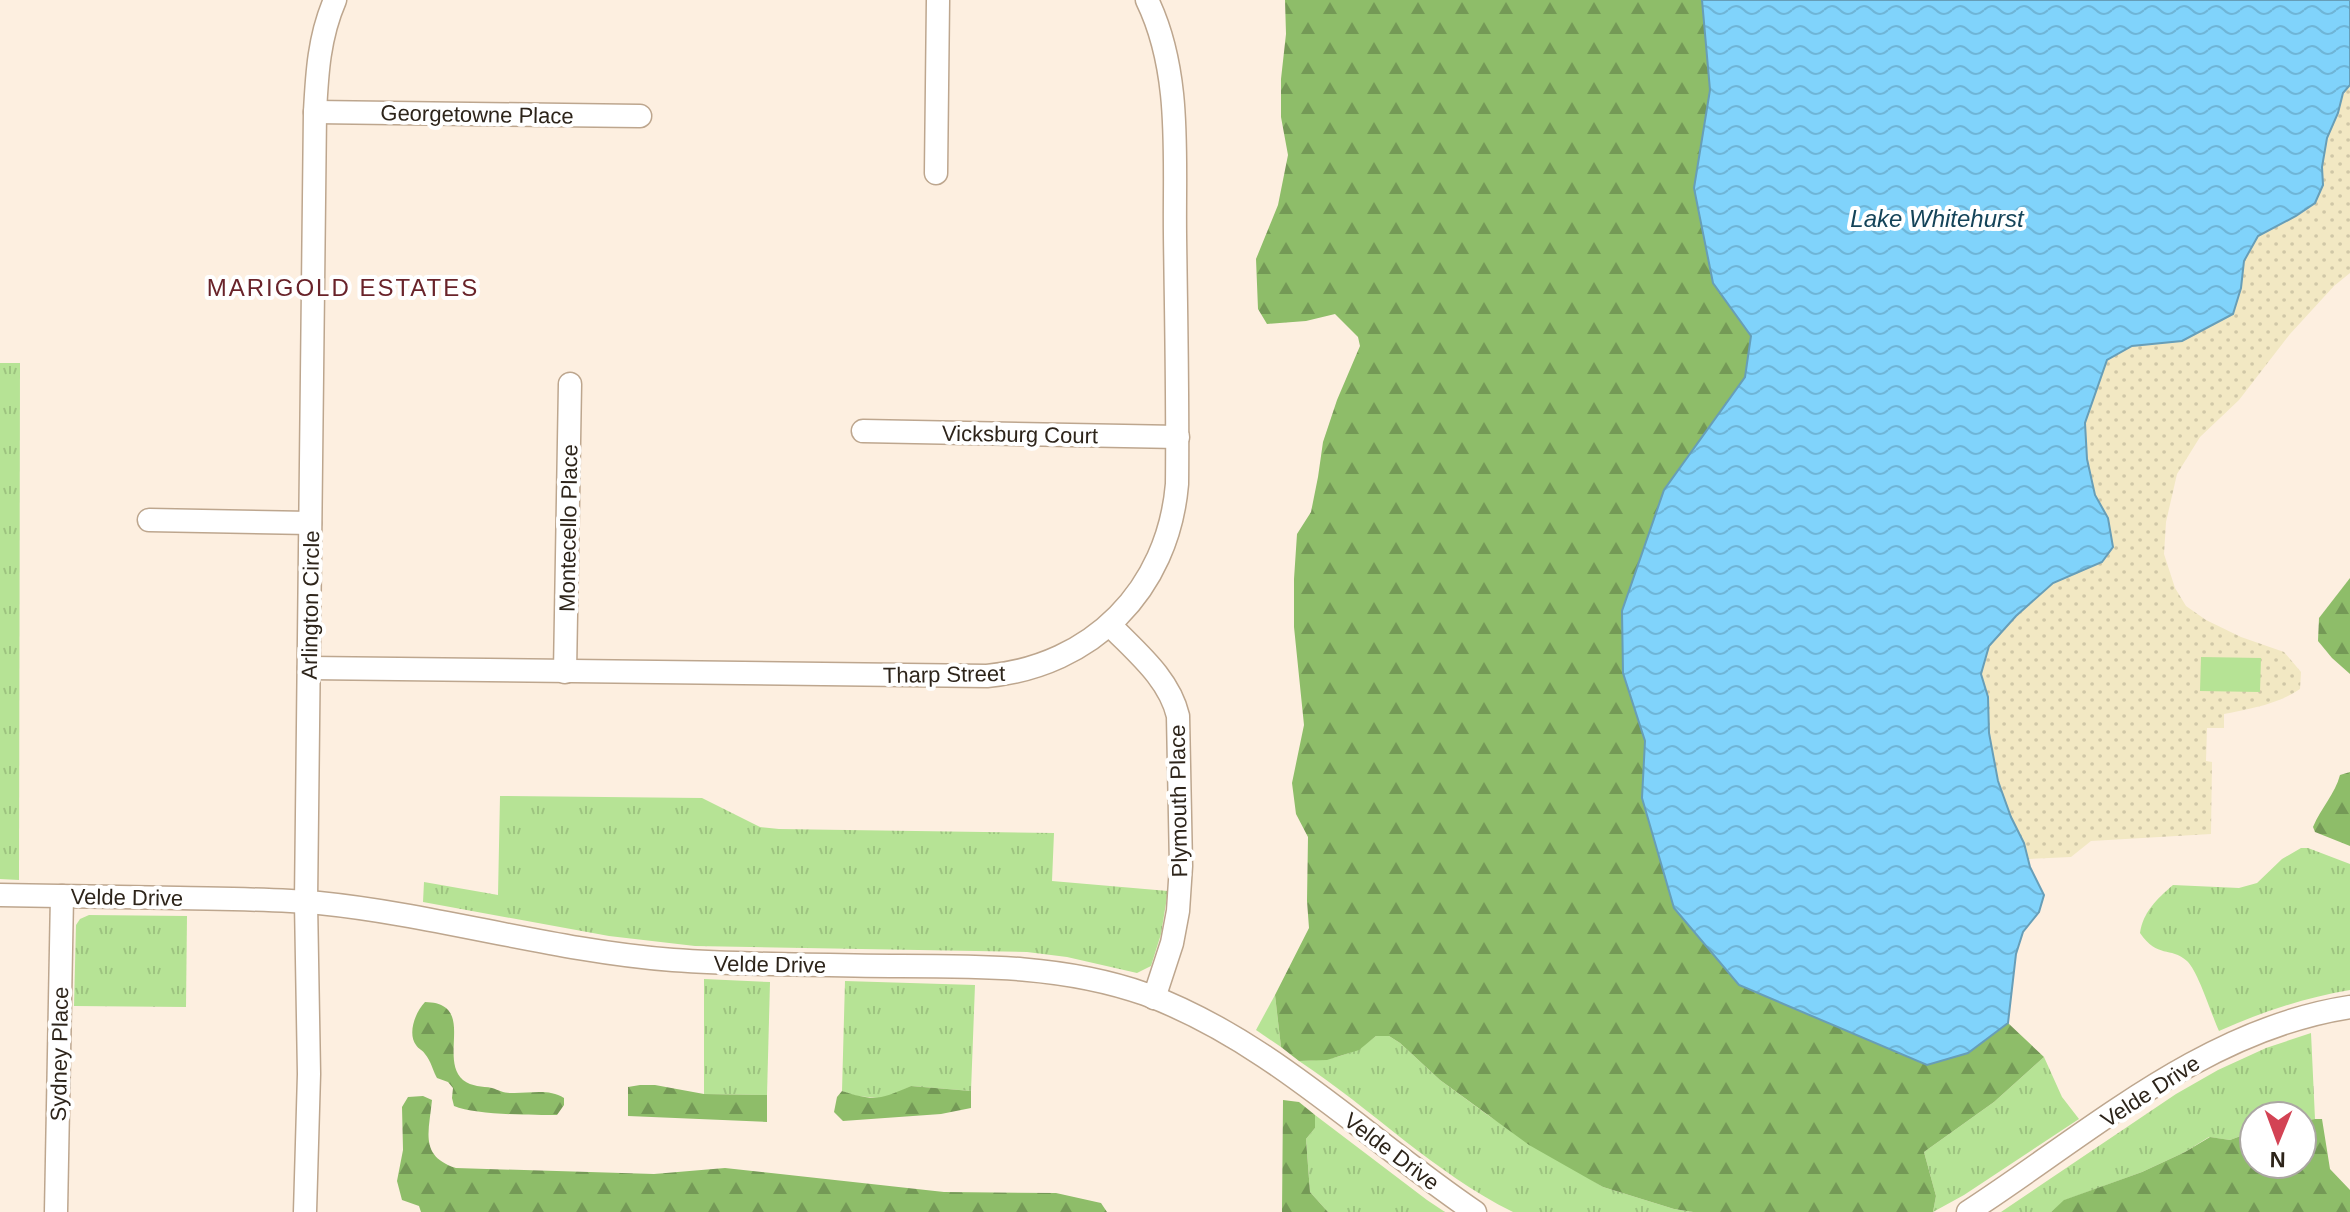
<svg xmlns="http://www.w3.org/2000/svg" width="2350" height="1212" viewBox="0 0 2350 1212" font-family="Arial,sans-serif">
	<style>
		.grass { fill: url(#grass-tufts) }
		.forest { fill: url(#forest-firs) }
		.sand { fill: url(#sand-dots) }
		.pitch { fill: #b6e395 }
		.water { fill: url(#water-waves); stroke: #679eb8; stroke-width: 2 }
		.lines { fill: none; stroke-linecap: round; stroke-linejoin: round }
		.minor-casing { stroke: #bda68e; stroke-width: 25 }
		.minor { stroke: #fff; stroke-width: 22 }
		.labels { text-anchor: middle; stroke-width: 8; stroke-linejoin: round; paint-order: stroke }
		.street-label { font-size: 22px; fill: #2d241a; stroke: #fff }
		.water-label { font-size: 24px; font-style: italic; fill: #154459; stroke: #fff }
		.neighbourhood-label { font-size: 24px; letter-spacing: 2px; fill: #69232a; stroke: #fff }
	</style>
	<defs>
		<pattern id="grass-tufts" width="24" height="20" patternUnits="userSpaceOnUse" patternTransform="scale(2)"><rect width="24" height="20" fill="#b6e395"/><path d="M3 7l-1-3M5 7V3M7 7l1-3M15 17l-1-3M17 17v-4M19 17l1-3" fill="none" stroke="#9dc380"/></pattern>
		<pattern id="forest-firs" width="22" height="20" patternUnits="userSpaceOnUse" patternTransform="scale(2)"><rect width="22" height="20" fill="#8ebd69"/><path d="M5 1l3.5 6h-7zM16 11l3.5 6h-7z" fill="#749956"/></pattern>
		<pattern id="sand-dots" width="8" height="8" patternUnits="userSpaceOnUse" patternTransform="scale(2)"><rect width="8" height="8" fill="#f2e8c3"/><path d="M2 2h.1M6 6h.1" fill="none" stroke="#d0c7a7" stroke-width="1.8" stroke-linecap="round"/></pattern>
		<pattern id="water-waves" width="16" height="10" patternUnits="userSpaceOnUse" patternTransform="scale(2)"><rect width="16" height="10" fill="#80d3fb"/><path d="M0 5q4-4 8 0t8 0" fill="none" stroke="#6fb5d7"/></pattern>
	</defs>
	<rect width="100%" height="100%" fill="#fdefe0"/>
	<g class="grass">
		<path d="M0 363H20L19 880 0 879Z"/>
		<path d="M500 796 702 798 760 827 779 829 1054 833 1052 881 1168 891 1161 934 1151 966 1137 973 1067 957 1027 952 695 946 609 936 423 902 424 882 498 895Z"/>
		<path d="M2301 848H2308L2350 864V990C2304 998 2261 1012 2219 1031 2212 1016 2198 971 2187 961 2170 946 2158 959 2140 933 2143 912 2157 899 2173 885L2239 888 2257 883 2282 859Z"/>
		<path d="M89 915 187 916 186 1007 74 1006 76 925 80 919Z"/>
		<path d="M704 979 770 982 767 1095 704 1094Z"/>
		<path d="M845 981 975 985 971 1091 911 1086 890 1097 879 1098 856 1096 842 1091Z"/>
		<path d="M1275 995 1281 1047 1256 1030Z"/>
		<path d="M2311 1033 2315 1119 2302 1121V1116H2254V1128L2246 1134 2230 1140 2209 1137 2185 1152 2142 1172 2065 1200 2051 1212H2001L2176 1094 2218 1070 2266 1048Z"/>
		<path d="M1376 1036H1389L1400 1043 1440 1080 1489 1116 1603 1187 1674 1209 1693 1212H1513C1434 1173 1372 1109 1299 1061 1332 1060 1350 1057 1376 1036Z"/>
		<path d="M2044 1057 2062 1097 2079 1119 1964 1195 1933 1212 1936 1196 1924 1152 1994 1102Z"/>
		<path d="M1315 1115 1427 1200 1445 1212H1328L1310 1192 1306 1139 1315 1128Z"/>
	</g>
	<g class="forest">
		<path d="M1285 0H1702L1710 90 1694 188 1713 283 1751 335 1745 377 1664 490 1622 611 1623 673 1645 741 1642 798 1968 1053 2008 1023 2044 1057 1994 1102 1924 1152 1936 1196 1933 1212H1693L1674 1209 1603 1187 1529 1145 1440 1080 1400 1043 1389 1036H1376L1359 1050 1327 1060 1299 1061 1281 1047 1275 995 1309 928 1307 901 1308 837 1296 814 1292 783 1304 725 1294 627V579L1297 534 1311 512 1318 477 1323 442 1337 400 1360 346 1358 337 1335 314 1306 321 1267 324 1258 309 1256 259 1278 205 1288 155 1281 117V79L1286 34Z"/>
		<path d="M2350 578V674L2332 658 2318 641 2319 618Z"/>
		<path d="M2350 772V846L2315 832 2313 827C2321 808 2335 794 2340 775Z"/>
		<path d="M425 1002C477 1003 438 1058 463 1080 472 1087 482 1086 492 1088 499 1090 503 1093 510 1093 528 1094 548 1088 564 1098V1105L557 1115C533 1115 475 1115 454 1106L452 1098 453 1088 448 1082 437 1078C433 1071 431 1061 425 1054 423 1050 418 1049 416 1045 407 1033 416 1011 425 1002Z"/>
		<path d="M640 1085H655L704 1094 767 1095V1122L628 1116V1087Z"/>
		<path d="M911 1086 971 1091V1108L941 1114 843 1121 834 1112 837 1097 842 1091C875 1102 881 1099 911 1086Z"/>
		<path d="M423 1096 432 1100C429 1132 419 1156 456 1168L654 1174 725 1168 944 1192 1056 1193 1101 1203 1107 1212H421L419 1206 402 1200 397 1181 403 1150 402 1107 408 1097Z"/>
		<path d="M1283 1100 1299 1102 1315 1115V1128L1306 1139 1310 1192 1328 1212H1282Z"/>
		<path d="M2315 1119H2322L2330 1169 2350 1190V1212H2051L2064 1200 2142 1172 2185 1152 2210 1137 2230 1140 2246 1134 2252 1127 2254 1128V1164H2302V1121Z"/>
	</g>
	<path class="sand" d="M2350 85V273L2334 286 2290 334 2239 400 2200 437 2177 474 2166 522 2164 554 2175 588 2186 606 2206 620 2241 637 2284 652 2301 672 2300 689C2278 704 2250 709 2224 714V728H2207L2206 761 2212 762 2211 834 2091 841 2071 857 2028 859 2024 843 2011 817 1998 781 1989 733 1988 697 1981 675 1989 646 2016 616 2053 583 2102 562 2108 518 2095 495 2087 459 2085 423 2107 360 2132 346 2182 341 2241 288C2243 271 2244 249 2258 236 2265 229 2281 224 2291 219 2299 215 2311 208 2316 201 2324 189 2321 179 2322 166 2323 148 2339 97 2350 85Z"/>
	<path class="pitch" d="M2201 657 2261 658 2260 692 2200 691Z"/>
	<path class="water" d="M1702 0H2350V85L2343 93 2338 113 2327 138 2322 167 2323 185 2315 203 2296 216 2258 236 2244 261 2241 288 2233 314 2182 341 2132 346 2107 360 2085 423 2087 459 2095 495 2108 518 2113 547 2102 562 2053 583 2016 616 1989 646 1981 674 1988 697 1989 733 1998 781 2011 817 2024 843 2030 867 2044 895 2039 912 2023 932 2016 954 2008 1023 1968 1053 1927 1065 1739 985 1674 908 1642 798 1645 741 1623 673 1622 611 1664 490 1745 377 1751 336 1713 283 1694 188 1710 90Z"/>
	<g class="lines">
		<g class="minor-casing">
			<g id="minor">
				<path d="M315 112 640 116"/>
				<path d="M936 173 938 0"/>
				<path d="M863 431 1178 437"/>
				<path d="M149 520 310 523"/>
				<path d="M1110 625C1136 652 1169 678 1178 716L1181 866 1178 911 1172 943 1154 998"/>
				<path d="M309 668 987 676C1092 666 1168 590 1177 484 1178 401 1176 317 1175 234 1174 156 1182 72 1147 0"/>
				<path d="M565 672 570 384"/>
				<path d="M0 895C60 896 119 897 179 898 226 899 273 899 319 903 438 915 554 951 673 960 745 965 818 965 891 966 976 966 1063 965 1145 994 1268 1039 1367 1139 1475 1212"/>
				<path d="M56 1212 62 896"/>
				<path d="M305 1212 309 1074 306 902 315 112C317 73 319 37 335 0"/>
				<path d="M1968 1212C2088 1134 2205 1029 2350 1007"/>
			</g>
		</g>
		<use href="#minor" class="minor"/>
	</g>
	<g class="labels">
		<g class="street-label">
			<text transform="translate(477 114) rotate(1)" y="8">Georgetowne Place</text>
			<text transform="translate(1020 434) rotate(1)" y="8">Vicksburg Court</text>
			<text transform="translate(568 528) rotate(-89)" y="8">Montecello Place</text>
			<text transform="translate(310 605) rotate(-89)" y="8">Arlington Circle</text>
			<text transform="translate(944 674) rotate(-1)" y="8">Tharp Street</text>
			<text transform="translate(1178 801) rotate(-91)" y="8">Plymouth Place</text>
			<text transform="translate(127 897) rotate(1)" y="8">Velde Drive</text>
			<text transform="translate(770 964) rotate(1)" y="8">Velde Drive</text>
			<text transform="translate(59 1054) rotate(-89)" y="8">Sydney Place</text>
			<text transform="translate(2150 1091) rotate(-33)" y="8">Velde Drive</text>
			<text transform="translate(1392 1151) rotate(37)" y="8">Velde Drive</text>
		</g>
		<g class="water-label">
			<text x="1937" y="227">Lake Whitehurst</text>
		</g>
		<g class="neighbourhood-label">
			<text x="343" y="296">MARIGOLD ESTATES</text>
		</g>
	</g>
	<g transform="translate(2278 1140) rotate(181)"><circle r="38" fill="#ffffff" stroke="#aba7a3" stroke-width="2"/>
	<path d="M0-6L14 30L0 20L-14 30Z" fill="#d34354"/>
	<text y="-12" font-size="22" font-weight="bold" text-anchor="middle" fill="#2d241a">N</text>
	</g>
</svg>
